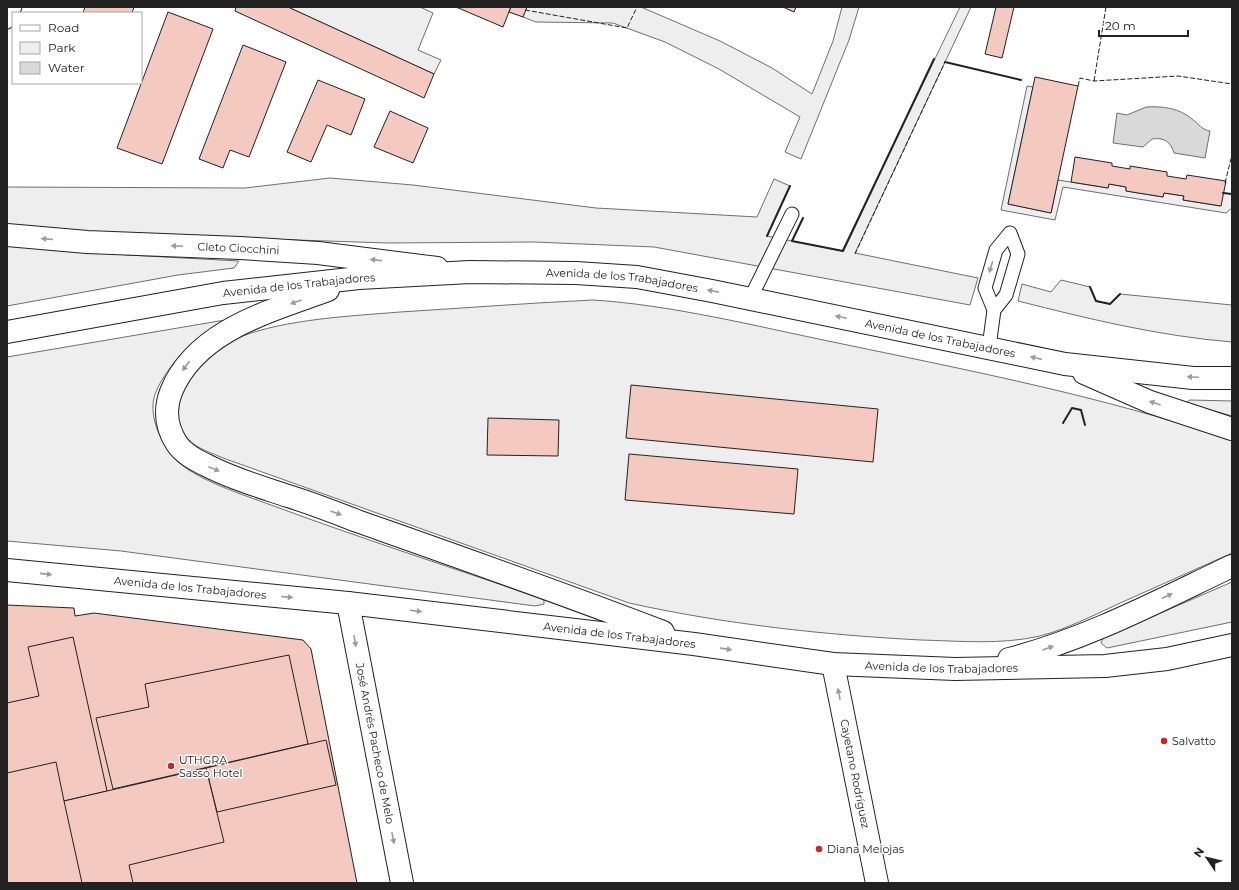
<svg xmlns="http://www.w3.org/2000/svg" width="1239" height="890" viewBox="0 0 1239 890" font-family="Montserrat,sans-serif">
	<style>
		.green { fill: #eee; stroke: #6f6f6f }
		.water { fill: #d9d9d9; stroke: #6f6f6f }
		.building { fill: #f3c9c0; stroke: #222 }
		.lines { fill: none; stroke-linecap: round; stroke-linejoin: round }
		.lane-casing { stroke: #222; stroke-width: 15 }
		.street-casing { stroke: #222; stroke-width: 24 }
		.primary-casing { stroke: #222; stroke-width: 24 }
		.lane { stroke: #fff; stroke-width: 13 }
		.street { stroke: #fff; stroke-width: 22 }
		.primary { stroke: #fff; stroke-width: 22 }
		.fence { stroke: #222; stroke-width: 1; stroke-dasharray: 5 2; stroke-linecap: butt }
		.wall { stroke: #222; stroke-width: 2 }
		.oneway { fill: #9c9c9c }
		.poi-dot { fill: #c62828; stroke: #fff; stroke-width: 1.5 }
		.labels { text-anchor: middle; stroke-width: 3; stroke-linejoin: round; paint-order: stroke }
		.street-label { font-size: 11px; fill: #222; stroke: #fff }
		.poi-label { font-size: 11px; fill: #222; stroke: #fff; text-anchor: start }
	</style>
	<rect width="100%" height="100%" fill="#fff"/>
	<g class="green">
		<path d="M288 7H420L433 13 418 50 441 60 434 74Z"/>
		<path d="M526 7H641L720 41 772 68 812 94 833 41 842 7H859L849 40 801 159 785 152 800 117 719 69 665 42 613 23 536 22 523 17Z"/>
		<path d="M960 7H971L855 253 978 278 970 305 654 247 534 242 387 243 85 233 7 226V187L245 188 330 178 413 185 596 208 757 217 774 179 790 186 767 236 842 251Z"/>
		<path d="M1027 86 1033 87 1008 204 1051 213 1058 180 1108 188 1109 184 1126 187V191L1163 197 1164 193 1184 196 1183 200 1220 206 1223 193 1232 194V208L1226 213 1063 187 1055 220 1001 210Z"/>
		<path d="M7 245 128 255 239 261 234 268 178 275 7 306Z"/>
		<path d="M1061 280 1090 287 1096 301 1110 304 1120 294 1232 305V342C1159 336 1089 319 1018 301L1022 284 1051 292Z"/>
		<path d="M593 300C672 305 755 326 833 342 967 370 1102 396 1232 440V553C1194 570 1156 587 1118 604 1092 616 1067 629 1040 636 1001 645 960 641 921 640 824 635 724 624 629 603L223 458C212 453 198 449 189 440 154 404 206 350 240 337 286 319 351 316 400 312 465 308 529 303 593 300Z"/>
		<path d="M225 320C212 329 198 338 186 349 174 361 153 388 153 405 152 423 162 444 174 458 193 479 244 495 271 505 360 538 450 567 540 598L544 600V604L535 606 121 551 7 541V357Z"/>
		<path d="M1190 400 1232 401V416L1190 404 1187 402Z"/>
		<path d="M1232 582V622L1107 648 1101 643 1103 638Z"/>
	</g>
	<path class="water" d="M1146 107C1163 106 1179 108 1192 119 1199 124 1202 130 1210 131L1205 158 1174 153C1171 142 1164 137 1152 139L1143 147 1113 143 1117 113 1127 115Z"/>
	<g class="building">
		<path d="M85 7H134L132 13H83Z"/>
		<path d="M236 7H288L434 74 424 98 235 11Z"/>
		<path d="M456 7H511L503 27Z"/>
		<path d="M511 7H527L523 17 509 12Z"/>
		<path d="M783 7H796L794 12Z"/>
		<path d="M996 7H1014L1002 58 985 54Z"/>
		<path d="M168 12 213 29 162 164 117 148Z"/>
		<path d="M243 45 286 62 249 157 230 150 223 168 199 159Z"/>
		<path d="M1035 77 1078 86 1051 213 1008 204Z"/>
		<path d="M318 80 365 99 351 135 327 125 311 162 287 152Z"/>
		<path d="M390 111 428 128 413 163 374 147Z"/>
		<path d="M1075 157 1112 163V166L1130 169V166L1167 172V176L1186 179 1187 175 1226 181 1221 206 1183 200 1184 196 1164 193 1163 197 1126 191V187L1109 184 1108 188 1071 182Z"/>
		<path d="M631 385 878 409 873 462 626 438Z"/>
		<path d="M488 418 559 420 558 456 487 455Z"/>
		<path d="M629 454 798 469 794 514 625 500Z"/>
		<path d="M7 605 74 608 75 616 94 613 303 640 311 649 357 883H7Z"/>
		<path d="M73 637 107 791 64 801 56 762 7 773V703L39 696 28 647Z"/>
		<path d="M289 655 308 744 113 789 96 718 149 707 145 684Z"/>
		<path d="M326 740 336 785 217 812 206 768Z"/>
		<path d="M206 768 224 842 129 865 133 883H82L64 801Z"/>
	</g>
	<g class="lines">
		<g class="lane-casing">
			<g id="lane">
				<path d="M7 22 15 7"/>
				<path d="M750 299 792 214"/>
				<path d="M989 347 994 310 985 288 996 250 1010 233 1018 254 1006 295 994 310"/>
			</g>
		</g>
		<g class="street-casing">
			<g id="street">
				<path id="s1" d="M7 235 87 242 240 248 318 253 437 268"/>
				<path id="s2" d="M348 603 402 883"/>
				<path id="s3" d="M833 664 877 883"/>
			</g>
		</g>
		<g class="primary-casing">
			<g id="primary">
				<path d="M328 290C271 311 196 330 171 392 164 410 166 427 177 444 183 453 197 461 208 466 233 479 261 487 288 496 311 503 334 512 357 521 459 557 562 593 663 632"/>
				<path id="s4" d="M7 332 223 293 359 278 470 272 576 273 637 277 712 291 1065 364 1193 378H1232"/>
				<path d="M1084 373 1150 402 1232 429"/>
				<path id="s5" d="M7 570 348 603 694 644 833 664 955 669 1105 666 1167 659 1232 645"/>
				<path d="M1009 659C1087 639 1160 600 1232 566"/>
			</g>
		</g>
		<use href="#lane" class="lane"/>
		<use href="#street" class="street"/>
		<use href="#primary" class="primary"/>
		<g class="fence">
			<path d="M525 10 627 28 637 7"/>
			<path d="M1094 81 1106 7"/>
			<path d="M1078 86 1080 78 1094 81 1178 76 1232 84"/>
			<path d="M1225 183 1232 155"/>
			<path d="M855 254 945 62"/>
		</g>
		<g class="wall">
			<path d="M945 62 1021 80"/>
			<path d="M1223 193 1232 194"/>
			<path d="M803 218 792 241 843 251 934 59"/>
			<path d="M767 236 790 186"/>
			<path d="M1090 287 1096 301 1110 304 1120 294"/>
			<path d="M1063 423 1072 408 1081 410 1085 425"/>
		</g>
	</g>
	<defs><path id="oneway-solid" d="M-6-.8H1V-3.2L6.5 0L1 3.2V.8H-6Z"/></defs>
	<g class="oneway">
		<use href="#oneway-solid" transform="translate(47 239) rotate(-175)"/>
		<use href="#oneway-solid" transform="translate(177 246) rotate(-178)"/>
		<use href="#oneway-solid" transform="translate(376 260) rotate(-173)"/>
		<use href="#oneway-solid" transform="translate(991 267) rotate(106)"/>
		<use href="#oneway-solid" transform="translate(713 291) rotate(-169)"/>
		<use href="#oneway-solid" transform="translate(296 302) rotate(160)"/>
		<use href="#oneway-solid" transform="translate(841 317) rotate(-168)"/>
		<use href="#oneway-solid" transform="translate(1036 358) rotate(-167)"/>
		<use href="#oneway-solid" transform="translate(186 366) rotate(127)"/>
		<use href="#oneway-solid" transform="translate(1193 377) rotate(-177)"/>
		<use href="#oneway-solid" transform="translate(1155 403) rotate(-161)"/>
		<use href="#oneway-solid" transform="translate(214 469) rotate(22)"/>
		<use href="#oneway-solid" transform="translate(336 513) rotate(20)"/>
		<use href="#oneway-solid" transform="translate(46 574) rotate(6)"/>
		<use href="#oneway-solid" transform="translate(1167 596) rotate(-24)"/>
		<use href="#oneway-solid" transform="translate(287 597) rotate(5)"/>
		<use href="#oneway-solid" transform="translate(416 611) rotate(7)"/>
		<use href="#oneway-solid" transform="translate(355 641) rotate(79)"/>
		<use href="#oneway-solid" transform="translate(1048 648) rotate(-20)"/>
		<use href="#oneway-solid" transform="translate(726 649) rotate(8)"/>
		<use href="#oneway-solid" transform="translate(839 694) rotate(-101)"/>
		<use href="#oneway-solid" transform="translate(393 838) rotate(79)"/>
	</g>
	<g class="poi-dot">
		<circle cx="1164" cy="741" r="4"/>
		<circle cx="171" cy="766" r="4"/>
		<circle cx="819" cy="849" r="4"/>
	</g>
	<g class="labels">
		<g class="street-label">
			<text dy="4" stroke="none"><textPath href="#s1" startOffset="232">Cleto Ciocchini</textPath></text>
			<text dy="4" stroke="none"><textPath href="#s4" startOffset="620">Avenida de los Trabajadores</textPath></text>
			<text dy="4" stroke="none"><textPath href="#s4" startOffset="296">Avenida de los Trabajadores</textPath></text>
			<text dy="4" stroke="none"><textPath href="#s4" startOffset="944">Avenida de los Trabajadores</textPath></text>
			<text dy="4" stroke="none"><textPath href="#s5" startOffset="184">Avenida de los Trabajadores</textPath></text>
			<text dy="4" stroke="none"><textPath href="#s5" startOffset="616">Avenida de los Trabajadores</textPath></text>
			<text dy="4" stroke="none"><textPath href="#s5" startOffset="940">Avenida de los Trabajadores</textPath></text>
			<text dy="4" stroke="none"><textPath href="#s2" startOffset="143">José Andrés Pacheco de Melo</textPath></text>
			<text dy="4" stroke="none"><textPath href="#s3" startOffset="112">Cayetano Rodríguez</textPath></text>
		</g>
		<g class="poi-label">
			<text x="1172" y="745">Salvatto</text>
			<text x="179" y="764">UTHGRA<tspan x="179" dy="13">Sasso Hotel</tspan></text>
			<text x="827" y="853">Diana Meiojas</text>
		</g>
	</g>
	<rect width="1239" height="890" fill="none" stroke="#222222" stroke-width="16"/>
	<rect x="12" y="12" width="130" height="72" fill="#ffffff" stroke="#a7a7a7"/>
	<rect x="20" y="25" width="20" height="6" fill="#ffffff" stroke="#a7a7a7"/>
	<text x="48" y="32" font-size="12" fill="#222222">Road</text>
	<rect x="20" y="42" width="20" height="12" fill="#eeeeee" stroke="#a7a7a7"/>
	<text x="48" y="52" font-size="12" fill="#222222">Park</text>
	<rect x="20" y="62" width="20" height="12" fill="#d9d9d9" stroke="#a7a7a7"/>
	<text x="48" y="72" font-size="12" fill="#222222">Water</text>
	<g transform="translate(1207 858) rotate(305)" stroke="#ffffff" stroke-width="3" paint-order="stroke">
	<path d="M0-3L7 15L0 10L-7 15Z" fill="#222222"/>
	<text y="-6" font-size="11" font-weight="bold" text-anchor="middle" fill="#222222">N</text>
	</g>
	<path d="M1099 30v6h89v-6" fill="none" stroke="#222222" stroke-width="2"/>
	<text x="1105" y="30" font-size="12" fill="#222222" stroke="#ffffff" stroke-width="3" paint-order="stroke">20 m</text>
</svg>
